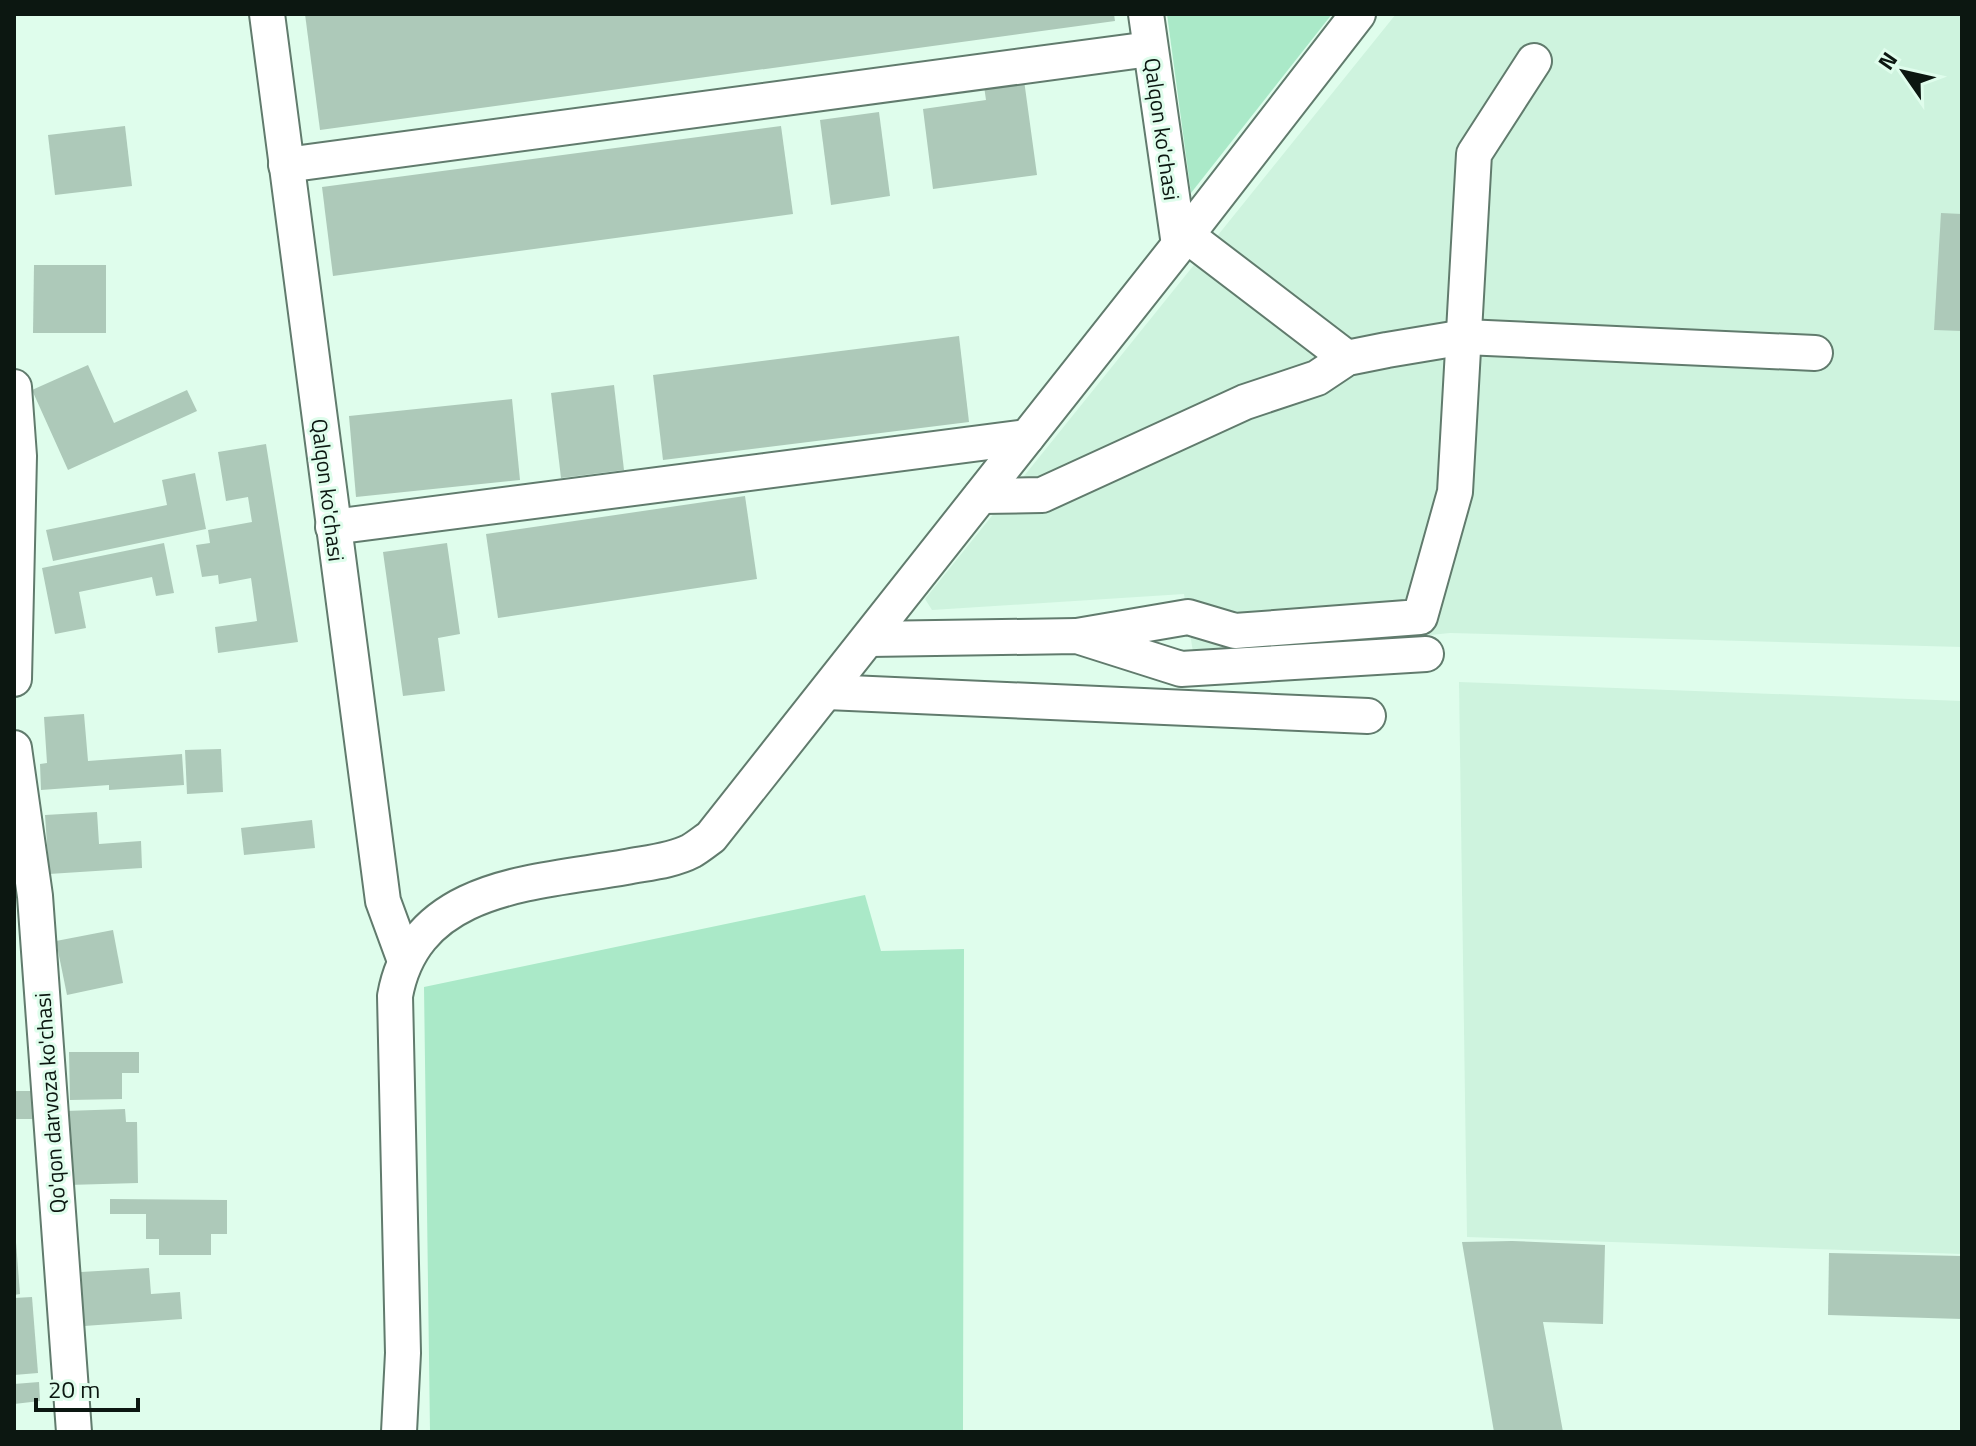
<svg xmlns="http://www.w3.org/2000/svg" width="1976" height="1446" viewBox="0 0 1976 1446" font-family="'Titillium Web',sans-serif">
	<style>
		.built { fill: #cef3de }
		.green { fill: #aae9c8 }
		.building { fill: #adc9b9 }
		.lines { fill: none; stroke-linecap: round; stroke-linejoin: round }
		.minor-casing { stroke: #617b6d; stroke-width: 38 }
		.minor { stroke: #fff; stroke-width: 34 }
		.labels { text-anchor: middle; stroke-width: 6; stroke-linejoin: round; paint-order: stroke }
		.street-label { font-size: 22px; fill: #0c1711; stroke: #dffdec }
	</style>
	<rect width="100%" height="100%" fill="#dffdec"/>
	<g class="built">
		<path d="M1396 14H1962V647L1450 633 1194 659 1184 594 932 610 925 599Z"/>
		<path d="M1459 682 1962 701V1254L1467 1237Z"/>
	</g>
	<g class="green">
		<path d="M1167 14H1332L1191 193Z"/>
		<path d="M865 895 881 951 964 949 963 1432H430L424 987Z"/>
	</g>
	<g class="building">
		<path d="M305 14H1114L1115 21 320 130Z"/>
		<path d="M1024 80 1037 175 933 189 923 109 986 100 984 86Z"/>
		<path d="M879 112 890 196 831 205 820 120Z"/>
		<path d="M125 126 132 186 55 195 48 135Z"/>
		<path d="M781 126 793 214 333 276 322 187Z"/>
		<path d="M1941 213 1962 214V331L1934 330Z"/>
		<path d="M34 265H106V333H33Z"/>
		<path d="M959 336 969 422 663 460 653 375Z"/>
		<path d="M88 365 114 423 187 390 197 411 68 470 32 390Z"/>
		<path d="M614 385 624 470 561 478 551 393Z"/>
		<path d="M512 399 520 480 356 497 349 416Z"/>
		<path d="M266 444 298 642 218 653 215 627 257 621 251 578 219 584 218 575 202 577 196 545 210 543 208 530 252 522 248 497 226 501 218 452Z"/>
		<path d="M195 473 206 529 53 561 46 530 167 505 162 480Z"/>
		<path d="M745 496 757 579 498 618 486 534Z"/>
		<path d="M164 543 174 593 156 596 152 577 79 592 86 628 55 634 42 568Z"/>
		<path d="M447 543 460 634 438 638 445 691 403 696 383 552Z"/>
		<path d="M84 714 88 761 182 754 184 785 109 790V785L41 790 40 764 47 763 44 717Z"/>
		<path d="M221 749 223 792 187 794 185 750Z"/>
		<path d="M97 812 99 844 141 841 142 868 49 874 45 815Z"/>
		<path d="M312 820 315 848 244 855 241 828Z"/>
		<path d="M113 930 123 983 67 995 56 941Z"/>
		<path d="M69 1052H139V1073H122V1099L70 1100Z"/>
		<rect x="14" y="1091" width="20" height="28"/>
		<path d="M125 1109 126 1122H137L138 1183 68 1185 65 1111Z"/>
		<path d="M110 1199 227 1200V1234H211V1255H159V1239H146V1214H110Z"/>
		<path d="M1512 1241 1605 1245 1603 1324 1543 1322 1563 1432H1494L1462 1242Z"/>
		<path d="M14 1242H16L20 1294 14 1295Z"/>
		<path d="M1829 1253 1962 1256V1319L1828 1315Z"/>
		<path d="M149 1268 151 1294 180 1292 182 1319 84 1326 81 1272Z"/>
		<path d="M32 1297 38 1373 14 1375V1298Z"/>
		<path d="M39 1382 40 1401 14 1404V1384Z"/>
	</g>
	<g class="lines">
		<g class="minor-casing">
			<g id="minor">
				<path d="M267 14 383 901 405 961"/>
				<path d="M1146 14 1179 245"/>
				<path d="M286 165 1150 49"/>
				<path d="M1186 235 1347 358"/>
				<path d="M14 387 19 456 14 679"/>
				<path d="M981 496 1042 495 1245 402 1317 378 1347 358 1387 350 1465 337 1815 353"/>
				<path d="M333 527 1027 437"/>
				<path d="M1077 636 1188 617 1235 631 1420 617 1455 492 1474 154 1534 61"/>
				<path d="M869 639 1077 636 1181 669 1426 654"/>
				<path d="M827 692 1368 716"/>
				<path d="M14 748 35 896 74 1432"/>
				<path d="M399 1432 403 1353 395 996C415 884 536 883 626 867 646 863 672 861 691 851 698 847 704 842 711 837L1179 245 1358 14"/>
			</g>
		</g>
		<use href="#minor" class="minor"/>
	</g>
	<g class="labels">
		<g class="street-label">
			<text transform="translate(1162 129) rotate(82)" y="8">Qalqon ko'chasi</text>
			<text transform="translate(328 490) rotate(83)" y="8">Qalqon ko'chasi</text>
			<text transform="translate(50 1103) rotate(-94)" y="8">Qo'qon darvoza ko'chasi</text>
		</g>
	</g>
	<rect width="1976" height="1446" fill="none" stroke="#0c1711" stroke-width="32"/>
	<g transform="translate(1904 72) rotate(304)" stroke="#dffdec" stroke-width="6" paint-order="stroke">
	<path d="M0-6L14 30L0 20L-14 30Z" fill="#0c1711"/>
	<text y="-12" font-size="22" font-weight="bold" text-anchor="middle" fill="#0c1711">N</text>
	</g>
	<path d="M36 1398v12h102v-12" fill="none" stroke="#0c1711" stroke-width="4"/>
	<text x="48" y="1398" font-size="24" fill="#0c1711" stroke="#dffdec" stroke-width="6" paint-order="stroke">20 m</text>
</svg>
